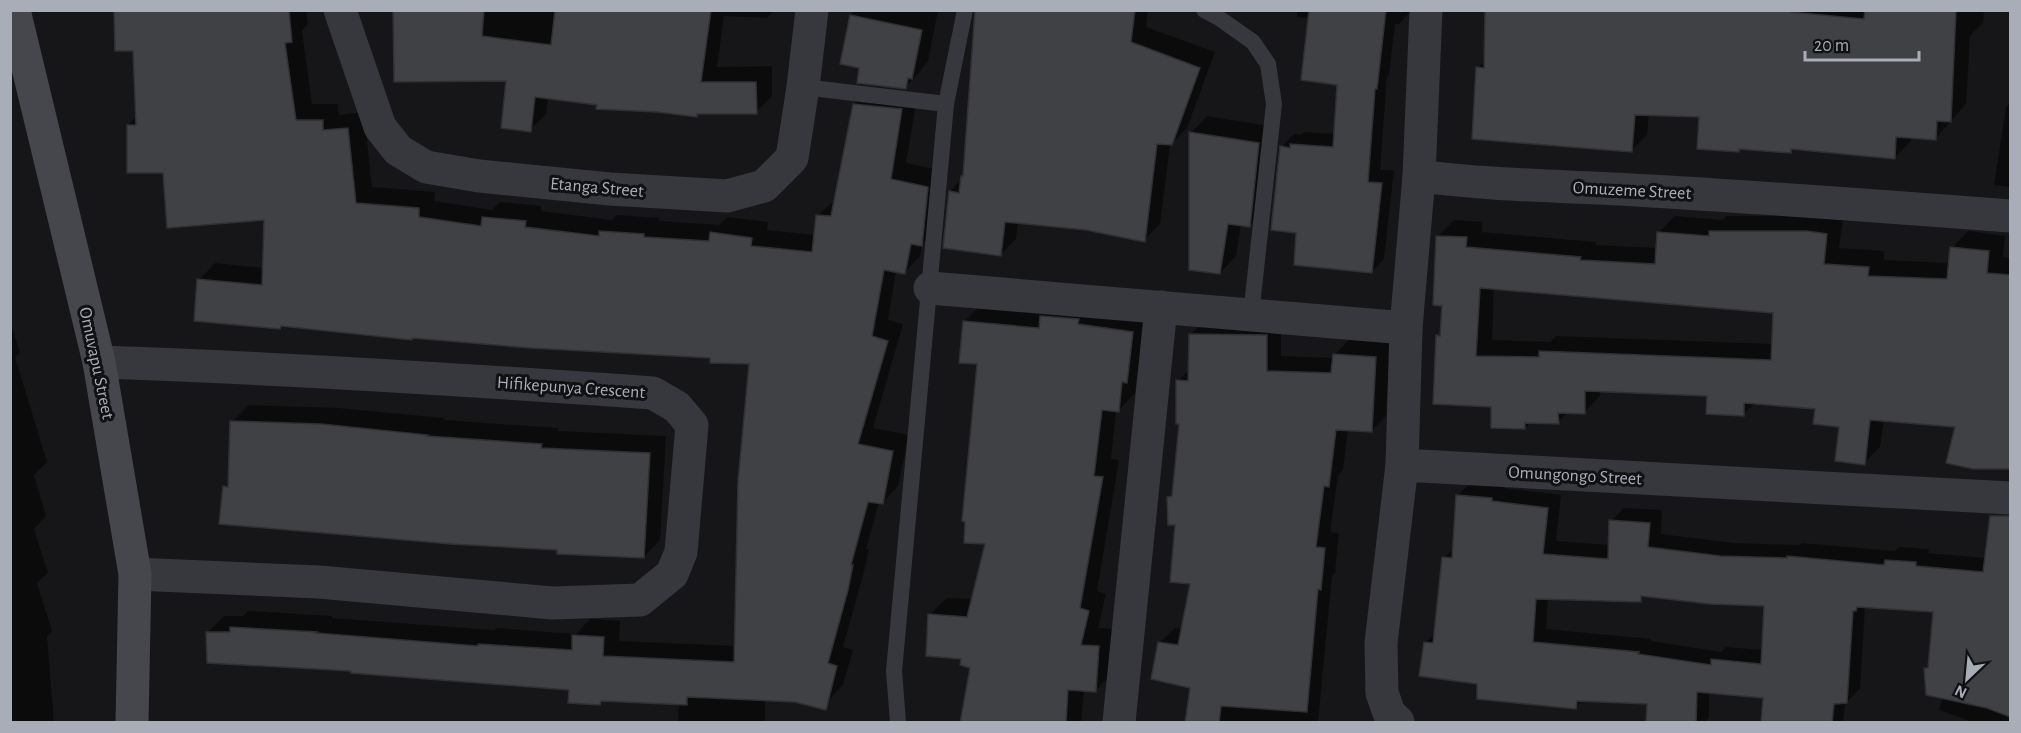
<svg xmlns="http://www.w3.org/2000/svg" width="2021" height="733" viewBox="0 0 2021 733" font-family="'Alegreya Sans',sans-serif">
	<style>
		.shadow { fill: #0007; fill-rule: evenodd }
		.building { fill: #404145; stroke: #303034; stroke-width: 1.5; fill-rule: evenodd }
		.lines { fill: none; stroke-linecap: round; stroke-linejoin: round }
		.lane { stroke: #37383d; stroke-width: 16 }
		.street { stroke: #37383d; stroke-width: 33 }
		.secondary { stroke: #45474d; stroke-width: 33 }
		.labels { text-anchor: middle; stroke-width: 6; stroke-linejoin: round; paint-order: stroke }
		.street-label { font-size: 18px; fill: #a8adb8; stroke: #111113 }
	</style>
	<rect width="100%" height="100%" fill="#161618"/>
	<g class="shadow">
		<path d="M115 10H306L308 24 302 31 312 104H338L339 115 364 112 372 187 435 192 434 201 492 210 500 202 541 206V211L612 220 617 215 659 218V221L719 225 728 217 768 222 767 230 815 235 818 215 836 199 854 104 871 88 918 93 906 163 944 171 938 228 923 243 920 256 904 273 896 271 888 320 903 324 873 428 909 435 898 486 882 503 879 502 866 549H869L864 572 843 647 853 650 843 685 827 702 765 699V722H678L679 703 604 700 600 704 571 689 353 670 208 632 224 616H243L248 611 332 616V618L494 630 496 628 576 634 590 619 620 621 619 641 736 646 750 362 199 280 215 263 264 268 266 219 164 171 128 125 137 116 134 49Z"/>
		<path d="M394 10H775L767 18 724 16 717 67 772 66V96L756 112H699L696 115 548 98 546 114 530 130 508 79Z"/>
		<path d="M853 10H938L928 62 922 68 921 71 905 87 861 67 842 63Z"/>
		<path d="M976 10H1148L1146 27 1215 52 1187 128 1170 145 1160 224 1144 240 1086 228 1018 222 1016 239 1000 255 950 192 965 174Z"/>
		<path d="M1297 10H1412L1399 24H1395L1389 75 1387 76 1380 170H1394L1384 259 1371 272 1298 232 1281 147 1294 134 1301 135 1304 132 1336 134 1338 83 1310 18 1297 17Z"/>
		<path d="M1486 10H1984L1983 23 1970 36 1966 104 1936 138 1911 137V141L1895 157 1794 147 1791 151 1742 147 1738 151 1701 115 1649 114 1647 135 1631 151 1478 68 1486 60Z"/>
		<path d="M2010 102V187L1994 185 2006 107Z"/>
		<path d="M1207 116 1275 127 1266 209 1250 225 1241 224 1236 256 1220 273 1191 133Z"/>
		<path d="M1675 216 1722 220 1727 216H1824L1843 218 1839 248 1884 251V260L1950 263 1952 248 1968 231 2005 236 2003 257 2010 258V467L1973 468 1957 426 1884 420 1880 447 1864 463 1841 426 1817 407 1755 403 1743 415 1709 395 1600 390V396L1584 413 1568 412 1558 422H1531L1525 428 1492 406 1438 336 1441 332 1444 305 1438 236 1454 220 1482 222V232L1596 242V245L1658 248 1659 232ZM1494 287 1775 312 1773 344 1556 336 1550 342 1492 340Z"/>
		<path d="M982 304 1150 315 1138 369 1135 393 1118 411 1116 410 1111 459 1119 460 1097 591 1106 594 1098 628 1116 629 1113 673 1096 690 1084 689 1081 722H961L972 667 929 615 947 598 973 599 987 543 978 363 964 322Z"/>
		<path d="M1205 320 1281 321V356L1334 358V355L1349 340 1390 343 1386 416 1371 431 1348 429 1343 470 1338 476 1330 532 1339 533 1335 573 1332 576 1318 722H1187L1192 687 1160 642 1175 628 1183 629 1191 583 1169 497 1174 492 1181 422 1178 381 1190 369V335Z"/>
		<path d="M10 321 20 353 15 357 47 462 34 475 46 516 34 529 48 573 37 583 52 631 47 636 54 722H10Z"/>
		<path d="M249 405 339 408 444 418V420L558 428V431L666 436 660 540 644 557 559 549 224 487 230 482 232 422Z"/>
		<path d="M1471 482 1505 485 1504 488 1561 495 1556 541 1610 545 1611 521 1624 508 1662 510 1661 534 1734 543 1800 545 1802 543 1895 551 1899 547 1929 549 1928 553 1986 558 2002 525 2010 527V722H1973L1939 710 1943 697 1926 668 1930 663 1934 610 1865 606 1860 689 1845 703 1843 722H1762L1765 696 1709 691V718L1704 722H1648V703L1583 700 1576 707 1479 683 1425 643 1436 632 1444 558 1454 548 1458 495ZM1645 595 1766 604 1763 650 1726 647 1721 652 1651 641V639L1546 629 1548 597 1640 600Z"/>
	</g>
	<g class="building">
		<path d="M114 10H289L292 42 285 43 296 120H323V130L348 128 356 203 419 208V217L481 226 482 217 526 221 525 227 599 236V231L644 234V237L709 241 710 232 752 238 751 246 812 252 816 215 831 216 853 104 902 109 891 179 928 187 922 246 911 244 905 274 884 270 872 336 888 341 858 444 893 451 883 504 868 502 851 565H853L848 590 828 663 837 666 826 710 795 702 687 697V705L601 701 600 705 568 703 569 690 351 673V671L207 663 206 632H230V627L317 632 316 633 478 646V644L572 650V635L604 637 603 656 734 662 738 481 749 364 710 363V358L530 348 412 338V340L281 326 280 329 194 321 197 279 262 285 264 220 167 228 163 173H127V125H136L133 51H115Z"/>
		<path d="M393 10H484L482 36 551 45 555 10H711L701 82H756L757 114H697V117L657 112 596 109 597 105 535 97 531 132 501 128 506 81 394 82Z"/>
		<path d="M975 10H1135L1131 42 1200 68 1172 145 1157 144 1145 242 1086 230 1005 222 1001 256 943 248 949 191 959 193 961 176H963Z"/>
		<path d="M1309 10H1386L1377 89H1375L1368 182 1382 183 1372 273 1294 265 1296 233 1271 230 1280 146 1290 148V144L1333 147 1337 85 1301 80Z"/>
		<path d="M1485 10H1791V12L1864 19 1865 10H1956L1951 122 1937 121 1936 140 1896 137 1895 159 1791 149V153L1739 149V152L1697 149 1699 117 1635 115 1632 152 1472 139 1476 67 1484 68Z"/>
		<path d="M850 15 922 30 912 79 908 78 906 89 857 83 859 68 840 64Z"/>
		<path d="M1189 132 1259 143 1250 227 1228 224 1220 274 1189 270Z"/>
		<path d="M1709 231H1807L1827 234 1824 264 1869 267 1868 276 1947 279 1950 247 1989 251 1987 273 2010 275V469H1973L1946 463 1955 427 1870 420 1865 465 1835 461 1839 427 1813 424 1815 409 1744 403V416L1706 414 1707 396 1585 391V414L1558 413 1559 424 1525 423V429L1491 428V407L1433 404 1436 335 1440 336 1442 306 1433 305 1436 236 1467 237 1466 247 1581 257 1580 260 1655 264 1657 232 1709 236ZM1480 288 1773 313 1771 360 1539 351V357L1476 356Z"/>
		<path d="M1040 316 1079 319 1078 324 1133 332 1127 383 1122 382 1119 412 1102 410 1094 476 1103 477 1080 608 1089 611 1081 645 1099 646 1096 692 1068 690 1066 723H960L970 668 960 665 961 659 926 656 928 614 967 617 985 544 964 543 965 522 962 521 977 364 959 363 963 321 1039 328Z"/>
		<path d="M1189 334 1267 335V371L1331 373 1333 354 1376 357 1372 432 1336 430 1329 487 1324 486 1316 547 1325 548 1321 590 1318 589 1307 712 1221 706 1219 723H1185L1190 688 1151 679 1158 642 1178 645 1190 584 1170 582 1175 525H1168L1167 497 1172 496 1179 424H1176V380L1188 381Z"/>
		<path d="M230 421 321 424 428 435 427 436 542 444 541 448 650 453 644 558 557 554V550L451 544 219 524 223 486 228 487Z"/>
		<path d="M1456 495 1492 498V501L1548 508 1543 554 1608 559 1609 520 1650 523 1648 547 1720 556 1787 558V556L1884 565 1885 560 1916 562V566L1983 572 1990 516H2010V717L1987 708 1926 695 1924 668H1928L1933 612 1857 607 1856 611H1853L1847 703 1834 704 1832 723H1761L1763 698 1697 692 1696 723H1646L1647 704 1577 701 1576 709 1477 699V684L1419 676 1424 642 1433 643 1442 557 1452 558ZM1641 596 1710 604 1764 606 1761 664 1711 659V665L1638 654 1639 652 1533 642 1536 599 1641 602Z"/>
	</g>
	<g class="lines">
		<g class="lane">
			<path d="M1204 10 1219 18 1253 42 1268 64 1274 104 1251 315"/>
			<path d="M803 87 946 104"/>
			<path d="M898 722 894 671 946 104 965 10"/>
		</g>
		<g class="street">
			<path d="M340 10 380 127 398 150 426 167 479 176 610 189 727 196 764 186 792 158 803 87 812 10"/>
			<path d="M1426 10 1419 176C1496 186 1573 186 1651 191 1771 198 1891 207 2010 216"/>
			<path d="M930 288 1406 328"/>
			<path d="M99 362C284 368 469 380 653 393L677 407 692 425 681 552 672 574 640 600 553 603 319 582 135 574"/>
			<path d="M1402 465 1406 328 1419 176"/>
			<path d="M1119 722 1161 307"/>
			<path d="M1398 722 1389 713 1382 693 1381 643 1402 465 2010 498"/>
		</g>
		<path class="secondary" d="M14 10 99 362 135 574 132 722"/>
	</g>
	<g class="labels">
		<g class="street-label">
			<text transform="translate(597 187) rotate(5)" y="6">Etanga Street</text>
			<text transform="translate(1632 190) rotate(3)" y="6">Omuzeme Street</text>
			<text transform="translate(97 363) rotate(78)" y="6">Omuvapu Street</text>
			<text transform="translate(571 387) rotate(4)" y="6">Hifikepunya Crescent</text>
			<text transform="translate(1575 475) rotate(3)" y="6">Omungongo Street</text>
		</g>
	</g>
	<rect width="2021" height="733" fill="none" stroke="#a8adb8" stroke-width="24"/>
	<g transform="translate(1967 679) rotate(206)" stroke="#111113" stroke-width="4.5" paint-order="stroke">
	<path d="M0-4.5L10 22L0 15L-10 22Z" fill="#a8adb8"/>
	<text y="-9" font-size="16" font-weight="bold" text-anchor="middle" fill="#a8adb8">N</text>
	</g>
	<path d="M1805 51v9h114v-9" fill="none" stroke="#a8adb8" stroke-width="3"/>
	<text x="1814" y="51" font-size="18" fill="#a8adb8" stroke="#111113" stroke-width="4.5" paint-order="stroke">20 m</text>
</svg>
